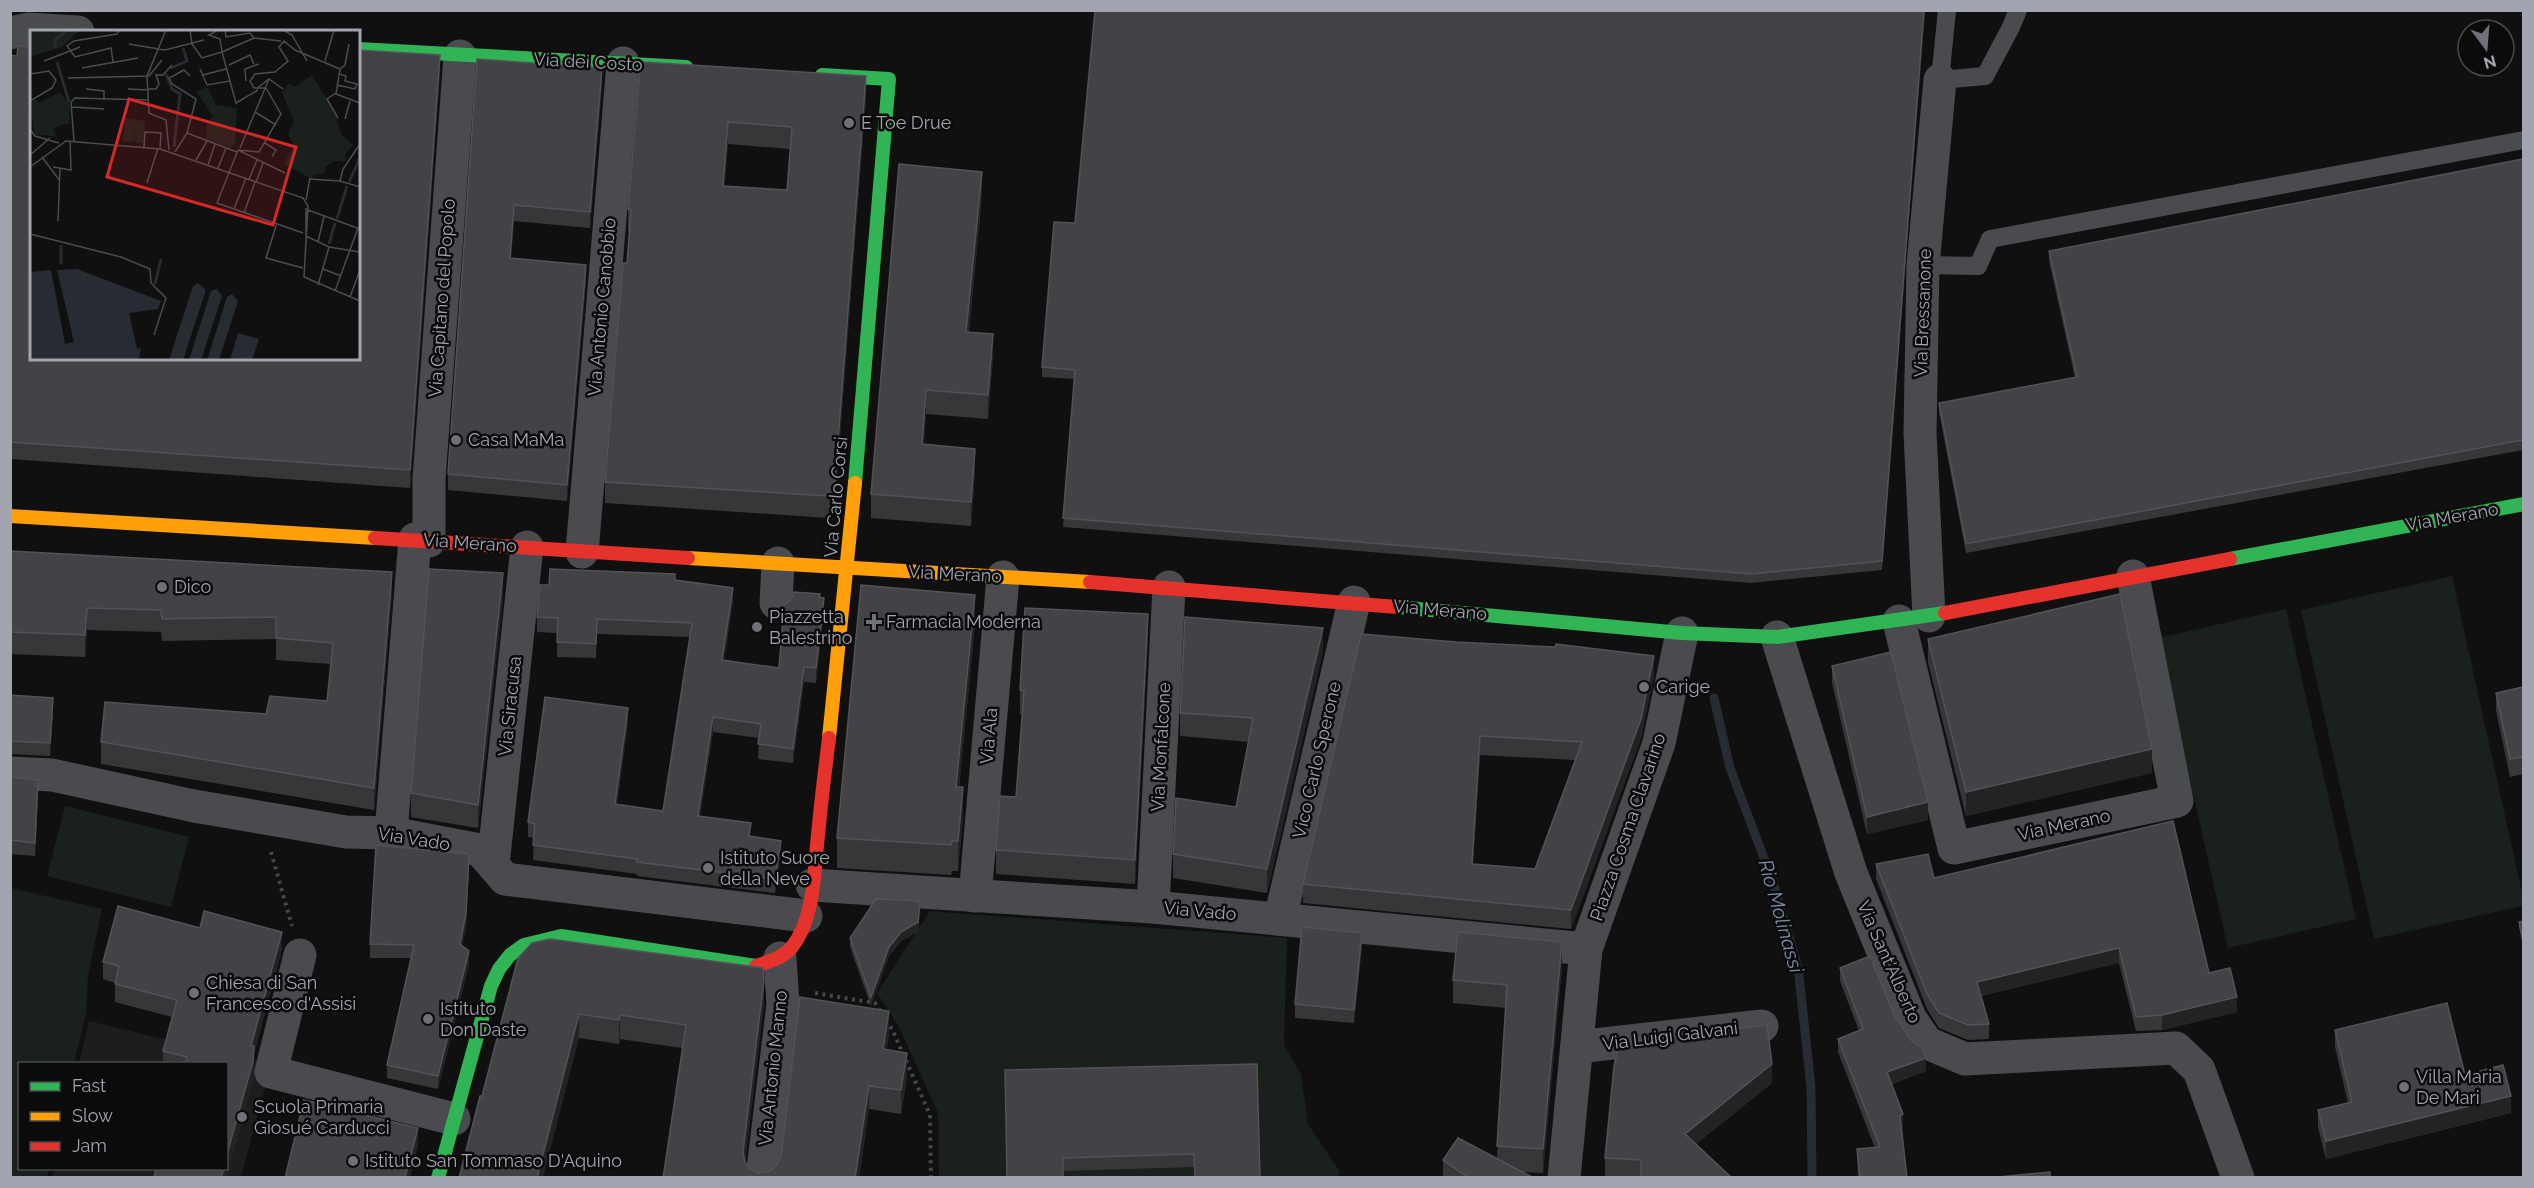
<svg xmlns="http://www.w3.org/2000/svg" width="2534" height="1188" viewBox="0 0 2534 1188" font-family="Raleway,sans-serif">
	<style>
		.built { fill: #1d1d1e }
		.green { fill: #1a201b }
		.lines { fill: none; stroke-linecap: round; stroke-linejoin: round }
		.stream { stroke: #272b32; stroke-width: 9 }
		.path { stroke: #46474a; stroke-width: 4; stroke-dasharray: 3 4.5; stroke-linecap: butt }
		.lane { stroke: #4a4b4f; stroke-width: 18 }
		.street { stroke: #4a4b4f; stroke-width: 33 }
		.fast { stroke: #30b455; stroke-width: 14 }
		.slow { stroke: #ff9f0a; stroke-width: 14 }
		.jam { stroke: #e5322d; stroke-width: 14 }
		.wall { fill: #37373a; fill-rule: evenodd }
		.shaded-wall { fill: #232324 }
		.building { fill: #434347; stroke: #525257; stroke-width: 1.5; fill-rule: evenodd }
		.poi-dot { fill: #6f7178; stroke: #0b0b0c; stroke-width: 2 }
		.labels { text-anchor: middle; stroke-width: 5; stroke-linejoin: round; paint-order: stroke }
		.street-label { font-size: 18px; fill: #a2a5b0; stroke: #0b0b0c }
		.poi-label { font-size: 18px; fill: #a2a5b0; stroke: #0b0b0c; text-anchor: start }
		.water-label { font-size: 20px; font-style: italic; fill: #7b8ea9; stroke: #0b0b0c }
		.inset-river { fill: none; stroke: #272b32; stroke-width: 3 }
		.inset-road { fill: none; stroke: #4a4c50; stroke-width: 1.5 }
		.view { fill: #d62828; fill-opacity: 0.15; stroke: #d62828; stroke-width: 3 }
		.inset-edge { fill: none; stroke: #a2a5b0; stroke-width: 3 }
	</style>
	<rect width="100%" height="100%" fill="#101010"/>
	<path class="built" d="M89 1021 271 1065 241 1177 52 1178 54 1169 226 1168V1064L79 1063Z"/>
	<g class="green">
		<path d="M2452 576 2523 897V906L2374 939 2301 610Z"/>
		<path d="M2286 609 2356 919 2228 948 2158 638Z"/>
		<path d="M65 806 189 837 171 907 47 876Z"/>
		<path d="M11 888 102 909 88 976 86 1014 74 1063 20 1064V1168L49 1169 47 1177H11Z"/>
		<path d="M930 911 1287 938 1284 1045 1301 1074 1308 1124 1340 1172 1337 1178 939 1177 938 1113 899 1027 877 993Z"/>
	</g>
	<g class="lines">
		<path class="stream" d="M1714 698 1730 768 1773 882 1798 967 1811 1087 1812 1178"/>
		<g class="path">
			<path d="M271 852 292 926"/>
			<path d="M815 993 875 1003 882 1014"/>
			<path d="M886 1020 893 1031 930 1115 931 1178"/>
		</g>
		<g class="lane">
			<path d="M1947 10 1940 80 1985 76 2011 27 2018 10"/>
			<path d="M1923 265 1978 266 1990 239 2524 140"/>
		</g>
		<g class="street">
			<path d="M10 33 28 29 78 32"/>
			<path d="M429 541V479L460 56"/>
			<path d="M582 552 623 63"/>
			<path d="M776 603 778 563"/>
			<path d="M1929 616 1920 433 1923 265 1940 80"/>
			<path d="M1899 621 1954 848 2177 801 2133 576"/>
			<path d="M1777 637 1851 873 1910 1018 1927 1043 1965 1059 2176 1048 2199 1070 2238 1178"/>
			<path d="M10 773 52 775 194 806 346 832 391 833 480 850 505 879 806 916"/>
			<path d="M391 833 415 539"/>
			<path d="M493 865 527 547"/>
			<path d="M812 885 1153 907 1586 949"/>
			<path d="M975 896 1003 577"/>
			<path d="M1153 907 1169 587"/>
			<path d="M1280 919 1354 602"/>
			<path d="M300 955 271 1072 454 1119"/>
			<path d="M1577 1047 1762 1026"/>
			<path d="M762 1178 783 1004 780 958"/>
			<path d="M1564 1178 1586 949 1659 743 1682 633"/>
		</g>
		<g class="fast">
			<path d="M358 49 686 67"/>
			<path d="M822 75 889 79 855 483"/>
			<path d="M2230 559 2524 504"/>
			<path d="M1397 607 1682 633 1777 637 1945 613"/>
			<path d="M438 1178 491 986 499 969 510 955 524 945 561 936 756 966"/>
		</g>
		<g class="slow">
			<path d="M10 516 375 538"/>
			<path d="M688 558 1090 582"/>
			<path d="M829 738 855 483"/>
		</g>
		<g class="jam">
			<path d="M375 538 688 558"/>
			<path d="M1090 582 1397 607"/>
			<path d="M1945 613 2230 559"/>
			<path d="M756 966C769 961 782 959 792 947 815 918 814 870 818 835 821 803 825 770 829 738"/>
		</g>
	</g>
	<g class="wall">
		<path d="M1925 10 1882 570 1751 583 1063 527 1074 379 1042 377V367L1075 223Z"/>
		<path d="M10 55 32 358 440 72 410 488 10 459Z"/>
		<path d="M477 59 602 84 590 228 514 221 511 258 586 281 567 501 448 490V474Z"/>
		<path d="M640 66 866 98 834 515 828 514V518L605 503V482L627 263 629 231H628V209ZM728 144 790 149 787 190 724 186Z"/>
		<path d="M2523 159V450L1966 553 1939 412V403L2075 378 2049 261V251Z"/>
		<path d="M982 196 969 332 993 358 988 419 926 414 924 444 975 473 971 526 871 518V494Z"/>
		<path d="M10 551 392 593 374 810 101 764V742L266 714 327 701 331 664 276 660V639L162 641 161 632 87 630 85 657 10 654Z"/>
		<path d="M675 580 733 602 724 661 779 668 820 597 824 612 816 683 804 682 793 763 758 759 759 738 713 732 700 816 751 836 781 855 775 893 637 876V874L533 860 534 838 528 837V822L628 723 617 805 663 811 690 637 597 634 596 658 557 657V633L537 632V617L549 585Z"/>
		<path d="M503 597 478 828 411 817V793Z"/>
		<path d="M975 625 959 787 963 817 958 871H952L951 875 837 868V838Z"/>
		<path d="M1361 634 1654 675 1641 738 1571 929 1303 903V884ZM1480 755 1575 760 1535 869 1473 864Z"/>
		<path d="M1148 638 1135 884 996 874V850L1016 797 1022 714H1020V690Z"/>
		<path d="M1928 639 2152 773 1966 816 1928 662Z"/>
		<path d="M1323 651 1267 893 1173 878V854L1236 807 1249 742 1180 736V713Z"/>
		<path d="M1832 666 1928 820 1867 834 1832 683Z"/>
		<path d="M2523 687V774L2510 777 2496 710V693Z"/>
		<path d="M10 695 53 712 50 756 10 754Z"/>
		<path d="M10 777 38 793 35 856 10 854Z"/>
		<path d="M1876 864 1934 878 2209 973 2237 1012 2162 1030 2136 1031 2119 963 1981 996 1989 1024V1039L1968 1040 1939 1028 1927 1009 1876 879Z"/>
		<path d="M469 867 466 927 462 946 469 964 438 1089 387 1078V1065L411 958H370V944Z"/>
		<path d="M920 911 918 932 901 941 889 956 871 1006 850 947V938Z"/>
		<path d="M2523 921V946L2519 927V922Z"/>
		<path d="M1362 946 1354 1023 1295 1018V1004Z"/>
		<path d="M282 949 254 1054 253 1078 226 1178H154L226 1064H163V1051L172 1017 115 1002V983L103 979V962Z"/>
		<path d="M518 958 764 1003 745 1162 750 1169 759 1173 770 1171 777 1165 889 1035 886 1050 907 1077 901 1114 869 1109 859 1178H663L682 1048 620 1039 619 1044 579 1038 482 1096Z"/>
		<path d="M1562 966 1543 1173 1523 1172 1534 1178H1443V1160L1497 1158 1506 1008 1453 1003V980Z"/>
		<path d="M1840 968 1894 1015 1926 1071 1892 1084 1903 1127 1902 1128 1907 1178H1858L1857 1149 1875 1148 1838 1052V1039L1859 1031 1840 981Z"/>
		<path d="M2335 1030 2511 1113 2326 1159 2318 1127V1110L2348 1103 2335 1047Z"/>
		<path d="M1005 1070 1260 1178 1194 1167 1063 1171Z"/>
		<path d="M1772 1083 1696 1144 1732 1178 1605 1177V1158Z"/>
	</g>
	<g class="shaded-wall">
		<path d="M1924 10H1925L1882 570V561Z"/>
		<path d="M440 55V72L410 488V470Z"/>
		<path d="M602 68V84L590 228V212Z"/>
		<path d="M866 76V98L834 515V493Z"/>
		<path d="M728 122V144L723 207V186Z"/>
		<path d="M982 172V196L966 356V332Z"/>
		<path d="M514 205V221L510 273V258Z"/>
		<path d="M586 265V281L567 501V485Z"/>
		<path d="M993 334V358L988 419V395Z"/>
		<path d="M926 390V414L922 468V444Z"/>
		<path d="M975 449V473L971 526V502Z"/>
		<path d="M392 572V593L374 810V788Z"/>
		<path d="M503 573V597L478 828V805Z"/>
		<path d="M733 588V602L722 675V660Z"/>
		<path d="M975 595V625L956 817V787Z"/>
		<path d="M824 598V612L816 683V668Z"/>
		<path d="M87 608V630L85 657V635Z"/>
		<path d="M1148 614V638L1135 884V860Z"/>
		<path d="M1323 628V651L1267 893V869Z"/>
		<path d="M1654 656V675L1641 738 1571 929V910Z"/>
		<path d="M804 667V682L793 763V749Z"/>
		<path d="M53 698V712L50 756V743Z"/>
		<path d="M628 708V723L615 819V804Z"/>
		<path d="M713 717V732L698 830V816Z"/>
		<path d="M1480 736V755L1472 882V864Z"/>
		<path d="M2152 749V773L1966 816V792Z"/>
		<path d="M38 780V793L35 856V843Z"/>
		<path d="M963 787V817L958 871V841Z"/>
		<path d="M1928 802V820L1867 834V817Z"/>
		<path d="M781 841V855L775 893V879Z"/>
		<path d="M469 854 466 927 460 958V944Z"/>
		<path d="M920 901 918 932 901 941 889 956 871 1006V997L889 947Z"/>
		<path d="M282 932V949L254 1054 253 1078 226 1178H221L224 1168H226V1158L251 1046Z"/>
		<path d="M1362 933V946L1354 1023V1010Z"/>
		<path d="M1562 942V966L1543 1173V1149Z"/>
		<path d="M2119 948V963L1977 997V982Z"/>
		<path d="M469 951V964L438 1089V1076Z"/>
		<path d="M764 980V1003L743 1176V1152Z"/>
		<path d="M2237 997V1012L2162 1030V1015Z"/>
		<path d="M889 1011V1035L883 1073V1049Z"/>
		<path d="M579 1014V1038L543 1178H537Z"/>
		<path d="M620 1015V1039L619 1044V1020Z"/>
		<path d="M907 1053V1077L901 1114V1090Z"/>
		<path d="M1926 1058V1071L1887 1085V1072Z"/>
		<path d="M1772 1064V1083L1685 1153V1134Z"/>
		<path d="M869 1086V1109L859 1178H855Z"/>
		<path d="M2511 1096V1113L2326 1159V1141Z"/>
		<path d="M1903 1114V1127L1900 1129V1116Z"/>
		<path d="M418 1128V1145L410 1178H405Z"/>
	</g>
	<g class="building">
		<path d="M1095 10H1924L1882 561 1751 574 1063 518 1075 370 1042 367 1054 222 1075 223Z"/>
		<path d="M18 46 32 47V358H358V50L440 55 410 470 10 442V55L17 56Z"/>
		<path d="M477 59 602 68 590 212 514 205 510 258 586 265 567 485 448 474Z"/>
		<path d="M643 62 866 76 834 493H828V496L605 482 623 263H627L631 210 628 209 640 66H643ZM728 122 792 127 787 190 723 186Z"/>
		<path d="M2523 159V440L1966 544 1939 403 2077 377 2049 251Z"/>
		<path d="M899 164 982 172 966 332 993 334 988 395 926 390 922 444 975 449 971 502 871 494Z"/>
		<path d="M10 551 392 572 374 788 101 742 105 702 266 714 270 696 327 701 333 643 276 638V617L162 619 161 610 87 608 85 635 10 632Z"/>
		<path d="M429 569 503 573 478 805 411 793Z"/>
		<path d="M550 569 675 574V580L733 588 722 660 779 668 784 605 791 599 794 592 820 594 819 597 824 598 816 668 804 667 793 749 758 744 761 724 713 717 698 816 751 823 749 836 781 841 775 879 637 862V859L533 845 535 824 528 822 545 697 628 708 615 804 663 811 692 623 597 619 596 644 557 642 558 618 537 617 540 585H549Z"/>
		<path d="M861 585 975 595 956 787H963L958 841H952L951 845 837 838Z"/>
		<path d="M2120 594 2152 749 1966 792 1928 639Z"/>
		<path d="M1025 608 1148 614 1135 860 996 850 1000 796 1016 797 1024 691 1020 690Z"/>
		<path d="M1185 617 1323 628 1267 869 1173 854 1176 798 1236 807 1253 718 1180 713Z"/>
		<path d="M1361 634 1456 642 1555 647 1556 644 1654 656 1641 719 1571 910 1303 884ZM1480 736 1582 742 1535 869 1472 864Z"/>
		<path d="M1891 652 1928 802 1867 817 1832 666Z"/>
		<path d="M2523 687V757L2510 759 2496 693Z"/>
		<path d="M10 695 53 698 50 743 10 741Z"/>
		<path d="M10 777 38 780 35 843 10 840Z"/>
		<path d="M2173 821 2209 973 2230 968 2237 997 2162 1015 2136 1017 2119 948 1977 982 1989 1024 1968 1025 1939 1013 1927 994 1876 864 1928 854 1934 878Z"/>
		<path d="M376 845 469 854 466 913 460 944 469 951 438 1076 387 1065 414 945 370 944Z"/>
		<path d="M876 899 920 901 918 922 901 932 889 947 871 997 850 938Z"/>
		<path d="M118 906 200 928 204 911 282 932 251 1046H254L253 1061 226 1158V1064H185L187 1057 163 1051 177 1000 115 984 119 966 103 962Z"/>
		<path d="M2523 921V941L2519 922Z"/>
		<path d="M1302 927 1362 933 1354 1010 1295 1004Z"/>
		<path d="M1458 932 1562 942 1543 1149 1497 1146 1507 985 1453 980Z"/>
		<path d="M550 939 763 968 764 980 743 1152 745 1162 750 1169 759 1173 770 1171 777 1165 781 1156 800 997 889 1011 883 1049 907 1053 901 1090 869 1086 855 1178H663L686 1025 620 1015 619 1020 579 1014 537 1178H459L480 1096H482L518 958 532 943Z"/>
		<path d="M1870 956 1894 1015 1911 1040 1922 1048 1926 1058 1887 1072 1903 1114 1900 1116 1907 1178H1860L1857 1149 1880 1147 1838 1039 1863 1029 1840 968Z"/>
		<path d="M2447 1003 2465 1075 2503 1065 2511 1096 2326 1141 2318 1110 2352 1102 2335 1030Z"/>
		<path d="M1767 1025 1772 1064 1685 1134 1732 1178H1641V1160L1605 1158 1614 1066 1619 1043Z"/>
		<path d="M1257 1064 1260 1178H1195L1194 1154 1063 1158V1178H1007L1005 1070Z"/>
		<path d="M304 1100 418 1128 405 1178H285Z"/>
		<path d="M1458 1138 1534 1178H1469L1443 1160Z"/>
		<path d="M156 1168H224L221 1178H154Z"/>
		<path d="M2050 1172V1178H1988Z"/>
	</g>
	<g class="poi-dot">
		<circle cx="849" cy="123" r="6"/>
		<circle cx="456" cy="440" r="6"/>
		<circle cx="162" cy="587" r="6"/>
		<path d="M871 613h6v6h6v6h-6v6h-6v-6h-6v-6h6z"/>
		<circle cx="757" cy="627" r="6"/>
		<circle cx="1644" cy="687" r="6"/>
		<circle cx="708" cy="868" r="6"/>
		<circle cx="194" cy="993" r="6"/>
		<circle cx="428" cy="1019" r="6"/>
		<circle cx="2404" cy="1087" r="6"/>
		<circle cx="242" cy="1117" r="6"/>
		<circle cx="353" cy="1161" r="6"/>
	</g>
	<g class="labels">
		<g class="street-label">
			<text transform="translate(588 62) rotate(3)" y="6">Via dei Costo</text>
			<text transform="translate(442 298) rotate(-86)" y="6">Via Capitano del Popolo</text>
			<text transform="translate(602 307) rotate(-85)" y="6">Via Antonio Canobbio</text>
			<text transform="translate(1923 313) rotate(-88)" y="6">Via Bressanone</text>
			<text transform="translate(836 497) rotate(-85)" y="6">Via Carlo Corsi</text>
			<text transform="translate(2452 517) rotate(-10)" y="6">Via Merano</text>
			<text transform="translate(470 543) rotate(4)" y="6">Via Merano</text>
			<text transform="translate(955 574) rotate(3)" y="6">Via Merano</text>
			<text transform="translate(1440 610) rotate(5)" y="6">Via Merano</text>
			<text transform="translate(510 706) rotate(-84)" y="6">Via Siracusa</text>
			<text transform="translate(989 736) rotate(-85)" y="6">Via Ala</text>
			<text transform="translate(1161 747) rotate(-87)" y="6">Via Monfalcone</text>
			<text transform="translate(1317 760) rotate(-77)" y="6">Vico Carlo Sperone</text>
			<text transform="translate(2064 825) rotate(-12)" y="6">Via Merano</text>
			<text transform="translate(1628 827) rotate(-71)" y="6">Piazza Cosma Clavarino</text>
			<text transform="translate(414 839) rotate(9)" y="6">Via Vado</text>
			<text transform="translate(1200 911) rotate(5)" y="6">Via Vado</text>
			<text transform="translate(1889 962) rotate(66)" y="6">Via Sant'Alberto</text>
			<text transform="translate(1670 1036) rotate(-7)" y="6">Via Luigi Galvani</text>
			<text transform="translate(773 1068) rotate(-84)" y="6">Via Antonio Manno</text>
		</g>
		<g class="poi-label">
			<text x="861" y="129">E Toe Drue</text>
			<text x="468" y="446">Casa MaMa</text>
			<text x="174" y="593">Dico</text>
			<text x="769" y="623">Piazzetta<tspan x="769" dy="21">Balestrino</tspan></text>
			<text x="886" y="628">Farmacia Moderna</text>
			<text x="1656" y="693">Carige</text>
			<text x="720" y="864">Istituto Suore<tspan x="720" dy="21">della Neve</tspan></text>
			<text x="206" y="989">Chiesa di San<tspan x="206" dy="21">Francesco d'Assisi</tspan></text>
			<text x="440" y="1015">Istituto<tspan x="440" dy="21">Don Daste</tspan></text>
			<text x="2416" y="1083">Villa Maria<tspan x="2416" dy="21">De Mari</tspan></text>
			<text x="254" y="1113">Scuola Primaria<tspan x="254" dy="21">Giosué Carducci</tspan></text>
			<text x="365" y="1167">Istituto San Tommaso D'Aquino</text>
		</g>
		<g class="water-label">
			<text transform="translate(1781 916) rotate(74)" y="7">Rio Molinassi</text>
		</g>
	</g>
	<g transform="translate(30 30)">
		<rect width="330" height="330" fill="#101010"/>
		<path d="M0 0H50L32 17 0 27ZM282 45 306 85 311 104 323 115 315 125 317 131H304L295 137V143L283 145 282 149 254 134 264 115 258 104 264 92 252 62 259 53 264 57ZM177 57 186 75 207 78 205 113 200 118 176 109 177 93 183 87 167 62ZM30 62 40 75 39 93 23 98 27 107 5 104 0 73 6 69 9 73ZM95 88 115 91 114 113 105 112V96L104 112 93 111Z" fill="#1a201b"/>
		<path d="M47 239 131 271 128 279 99 283 107 319 111 318 109 330H0V242L21 240 35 314 44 312 27 240ZM168 253 176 260 153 330H139L163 256ZM187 259 192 266 171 330H159L181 261ZM202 264 208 271 189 330H177L197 267ZM208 303 229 309 222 330H200Z" fill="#272b32"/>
		<path class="inset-river" d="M25 18V10L37 0M27 32 39 72M141 38 157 31 153 18M136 44 142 59 150 64 144 117M319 152 330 128M307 189 317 156M299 214 305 193M31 215V234M125 254 131 229"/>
		<path class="inset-road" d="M136 0 117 46 119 83 136 90 139 120M160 0 162 14 172 28 192 22 190 9 179 5 188 0M195 0 196 7 220 3 224 8M253 0 262 5 277 31M99 14 135 20 174 10M14 31 50 17M295 31 304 0M83 32 81 18 45 27 37 16 44 11 87 4 89 0M199 35 220 25 224 34M52 38 108 28M170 39 177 55 200 51M310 39 315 35 319 14M0 44 19 41 26 50 22 58 0 71M173 45 196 39M38 48 119 46 132 30M216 51 215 39 229 34M307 55 325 59 327 54 315 51 316 46 310 44M236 58H224L220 51 225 44 245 42 258 31 249 17 254 11 265 20 310 39 306 64 330 73M56 59 74 61V70M98 59 118 60M118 59H126L129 54 126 45H133L142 35M226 59 239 49 253 59M228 60 206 73 192 22 224 8 251 11M306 63 297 69 308 88M42 77 74 79M225 82 246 95M315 89 320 71M0 99 5 106 29 113M157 103 207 122M44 111 41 72 45 68 118 70M235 113 246 120 242 127M114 117 115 102 131 103 130 119M210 118 239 49M208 120 187 173 273 203M208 120 229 122 251 84 236 58M208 120 255 143M145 122 157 103 166 69 142 54 139 48 154 40 160 46M0 125 20 108M12 127 30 151M166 130 177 111M178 135 185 114M0 137 36 111 130 119 273 168 278 176 274 247 330 271M23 137 41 140 40 111M188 138 196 118M219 149 227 130M280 149 310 151 330 157M310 151 313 139 330 114M226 152 233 133M117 153 128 118M276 170 280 148M276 178V206L299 217 330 222M204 179 216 148M278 180 330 199M214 183 225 152M28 191 30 139M247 193 236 228 273 238M0 204 91 227 120 239 121 253 136 268 124 305M288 212 294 186M293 239 311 246M288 255 299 217M305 261 328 198M320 267 330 240"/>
		<path class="view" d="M99 69 266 117 243 195 77 147Z"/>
		<rect width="330" height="330" class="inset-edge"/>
	</g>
	<rect width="2534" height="1188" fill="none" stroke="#a2a5b0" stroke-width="24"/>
	<rect x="18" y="1062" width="210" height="108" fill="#0b0b0c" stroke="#47494e" stroke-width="1.5"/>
	<rect x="30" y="1082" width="30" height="9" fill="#30b455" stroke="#47494e" stroke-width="1.5"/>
	<text x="72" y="1092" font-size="18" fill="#a2a5b0">Fast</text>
	<rect x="30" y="1112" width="30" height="9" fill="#ff9f0a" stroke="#47494e" stroke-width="1.5"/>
	<text x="72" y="1122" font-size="18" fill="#a2a5b0">Slow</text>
	<rect x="30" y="1142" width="30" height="9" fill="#e5322d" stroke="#47494e" stroke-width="1.5"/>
	<text x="72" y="1152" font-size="18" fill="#a2a5b0">Jam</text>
	<g transform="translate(2486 48) rotate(164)"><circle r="28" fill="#0b0b0c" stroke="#47494e" stroke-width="1.5"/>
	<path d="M0-4.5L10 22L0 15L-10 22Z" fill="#6f7178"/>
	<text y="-9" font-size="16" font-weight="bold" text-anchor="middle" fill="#a2a5b0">N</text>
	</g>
</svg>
